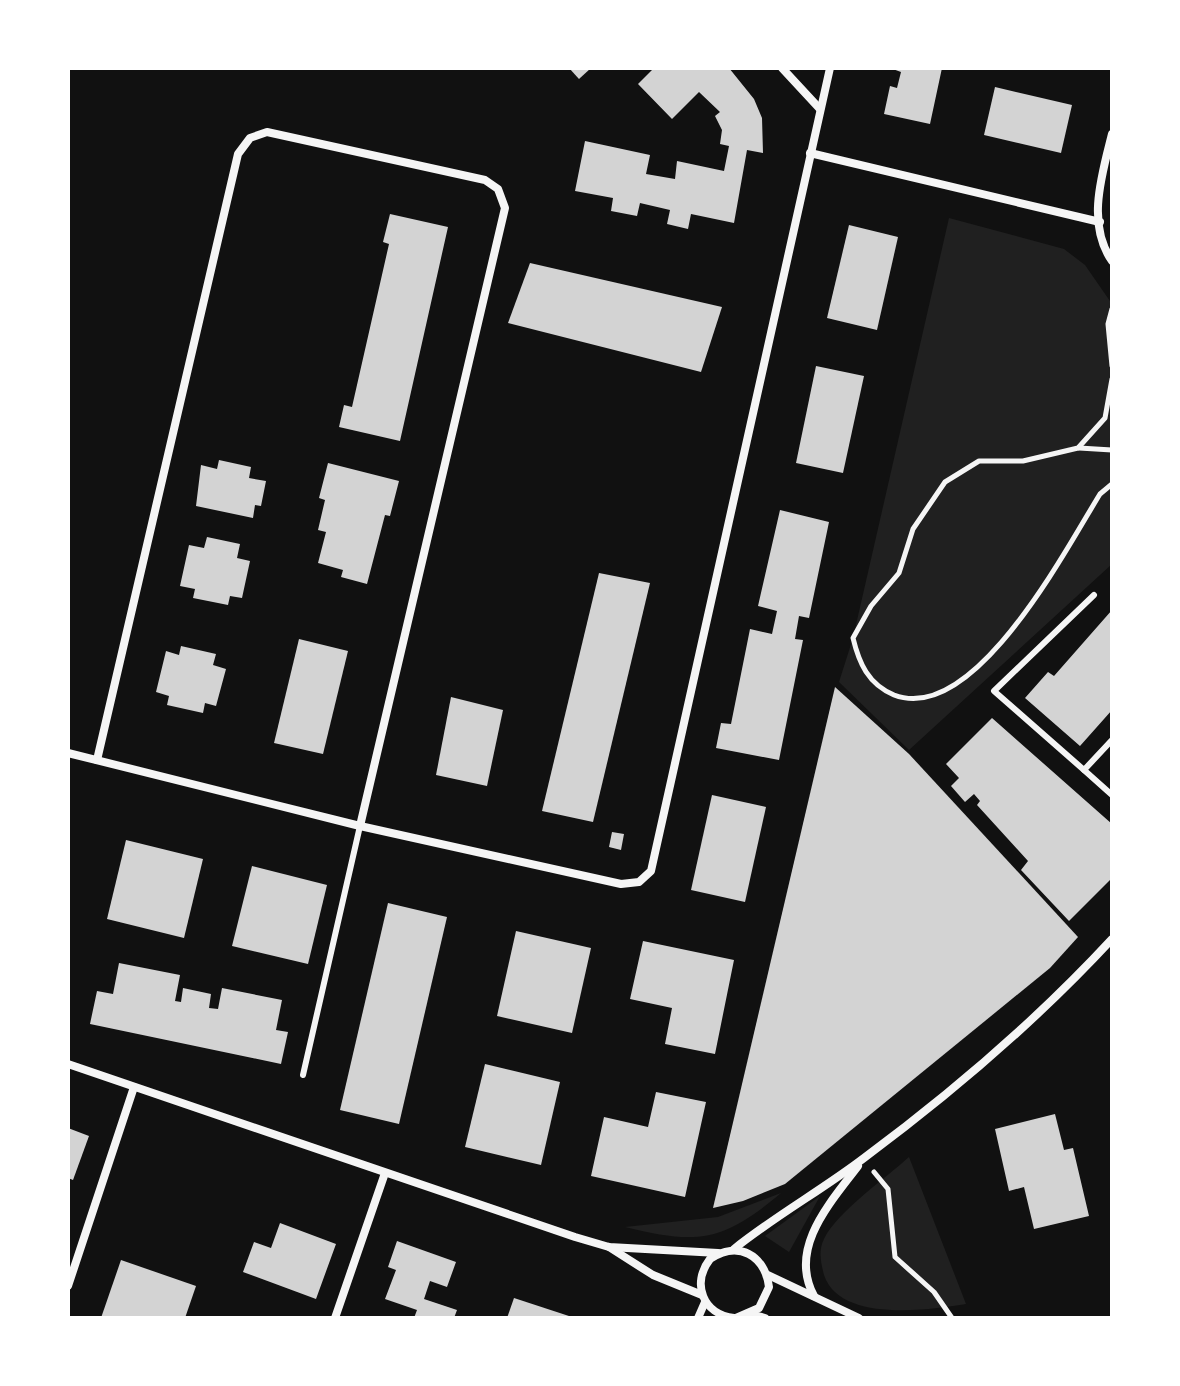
<svg xmlns="http://www.w3.org/2000/svg" width="1180" height="1386" viewBox="0 0 1180 1386" font-family="'IBM Plex Sans',sans-serif">
	<style>
		.green { fill: #202020 }
		.building { fill: #d3d3d3 }
		.lines { fill: none; stroke-linecap: round; stroke-linejoin: round }
		.path { stroke: #f5f5f5; stroke-width: 5 }
		.service { stroke: #f5f5f5; stroke-width: 6 }
		.minor { stroke: #f5f5f5; stroke-width: 8 }
	</style>
	<rect width="100%" height="100%" fill="#111"/>
	<g class="green">
		<path d="M949 218 1064 249 1085 265 1112 304V564L909 750 839 682 853 638Z"/>
		<path d="M909 1157 966 1304C929 1310 840 1323 824 1275 821 1263 818 1251 824 1239 837 1212 886 1178 909 1157Z"/>
		<path d="M781 1193C723 1242 698 1245 625 1227L718 1217Z"/>
		<path d="M820 1196 789 1252 765 1236Z"/>
	</g>
	<g class="building">
		<path d="M569 68H591L579 79Z"/>
		<path d="M654 68H729L754 99 762 118 763 153 747 150 734 223 691 214 688 229 667 224 670 210 640 203 637 216 611 211 613 198 575 191 585 141 650 155 646 174 675 179 677 161 724 171 729 146 720 144 722 130 715 116 720 112 699 92 672 119 638 84Z"/>
		<path d="M890 68H942L930 124 884 114 890 86 897 88 901 72Z"/>
		<path d="M995 87 1072 105 1061 153 984 135Z"/>
		<path d="M390 214 448 227 400 441 339 427 344 405 352 407 389 244 383 242Z"/>
		<path d="M849 225 898 237 877 330 827 318Z"/>
		<path d="M530 263 722 307 701 372 508 323Z"/>
		<path d="M816 366 864 376 843 473 796 463Z"/>
		<path d="M219 460 251 467 249 478 266 481 261 506 255 505 253 518 196 506 201 465 217 469Z"/>
		<path d="M328 463 399 481 390 516 385 515 367 584 341 577 343 570 318 563 326 532 318 530 325 500 319 498Z"/>
		<path d="M780 510 829 522 809 618 799 616 795 639 803 640 779 760 716 748 721 723 731 724 750 629 772 634 777 611 758 606Z"/>
		<path d="M207 537 240 544 237 558 250 561 242 598 230 596 228 605 193 598 195 589 180 586 189 545 204 548Z"/>
		<path d="M599 573 650 583 593 822 542 811Z"/>
		<path d="M1112 610V710L1080 746 1025 698 1048 672 1054 676Z"/>
		<path d="M299 639 348 651 323 754 274 743Z"/>
		<path d="M181 646 216 654 213 665 226 669 216 706 205 703 203 713 167 705 169 696 156 692 166 651 179 655Z"/>
		<path d="M835 687 909 754 1078 937 1050 968 785 1184 743 1201 713 1208Z"/>
		<path d="M451 697 503 710 487 786 436 775Z"/>
		<path d="M992 718 1112 824V878L1069 921 1021 870 1028 861 977 805 980 801 974 794 965 802 951 786 959 778 946 764Z"/>
		<path d="M712 795 766 807 745 902 691 890Z"/>
		<path d="M612 832 624 834 621 850 609 847Z"/>
		<path d="M126 840 203 859 184 938 107 919Z"/>
		<path d="M252 866 327 885 308 964 232 946Z"/>
		<path d="M388 903 447 917 399 1124 340 1110Z"/>
		<path d="M516 931 591 948 572 1033 497 1016Z"/>
		<path d="M643 941 734 960 715 1054 665 1044 672 1008 630 999Z"/>
		<path d="M119 963 180 975 175 1001 181 1002 183 988 211 994 209 1008 218 1009 222 988 282 1000 276 1030 288 1032 281 1064 90 1024 97 991 113 994Z"/>
		<path d="M485 1064 560 1082 541 1165 465 1147Z"/>
		<path d="M656 1092 706 1102 685 1197 591 1176 604 1117 648 1127Z"/>
		<path d="M1055 1114 1064 1150 1073 1148 1089 1216 1034 1229 1024 1187 1009 1191 995 1129Z"/>
		<path d="M68 1128 89 1136 73 1180 68 1178Z"/>
		<path d="M280 1223 336 1244 316 1299 243 1272 254 1242 271 1248Z"/>
		<path d="M397 1241 456 1262 447 1287 430 1281 424 1299 457 1310 454 1318H414L417 1310 385 1299 396 1270 388 1267Z"/>
		<path d="M121 1260 196 1286 185 1318H101Z"/>
		<path d="M514 1298 572 1317V1318H507Z"/>
	</g>
	<g class="lines">
		<g class="path">
			<path d="M1112 309 1108 324 1112 366"/>
			<path d="M1112 379 1105 418 1078 448 1023 461H979L945 482 913 529 899 573 871 606 853 638C859 663 868 684 894 695 974 726 1066 549 1100 494L1112 484"/>
			<path d="M1079 448 1112 450"/>
			<path d="M874 1172 888 1189 895 1257 934 1292 952 1318"/>
		</g>
		<g class="service">
			<path d="M1112 740 1084 770 1112 795"/>
			<path d="M1084 770 994 691 1094 595"/>
			<path d="M303 1075 360 826"/>
		</g>
		<g class="minor">
			<path d="M782 68 820 109"/>
			<path d="M1112 134C1102 174 1086 224 1112 261"/>
			<path d="M810 153 1100 222"/>
			<path d="M68 753 360 826 621 884 639 882 651 871 830 68"/>
			<path d="M97 760 238 154 250 138 267 132 485 180 498 189 505 208 360 826"/>
			<path d="M68 1064 575 1237 609 1247 718 1253"/>
			<path d="M609 1247 653 1275 702 1295"/>
			<path d="M734 1249C775 1216 822 1190 864 1158 953 1092 1037 1020 1112 939"/>
			<path d="M768 1275 859 1318"/>
			<path d="M68 1286 134 1087"/>
			<path d="M814 1296C788 1248 830 1203 858 1166"/>
			<path d="M750 1314 765 1318"/>
			<path d="M335 1318 385 1173"/>
			<path d="M698 1318 705 1302"/>
			<path d="M734 1318C703 1314 691 1284 710 1259 738 1240 765 1255 769 1287L759 1308 736 1318"/>
		</g>
	</g>
	<rect width="1180" height="1386" fill="none" stroke="#ffffff" stroke-width="140"/>
</svg>
